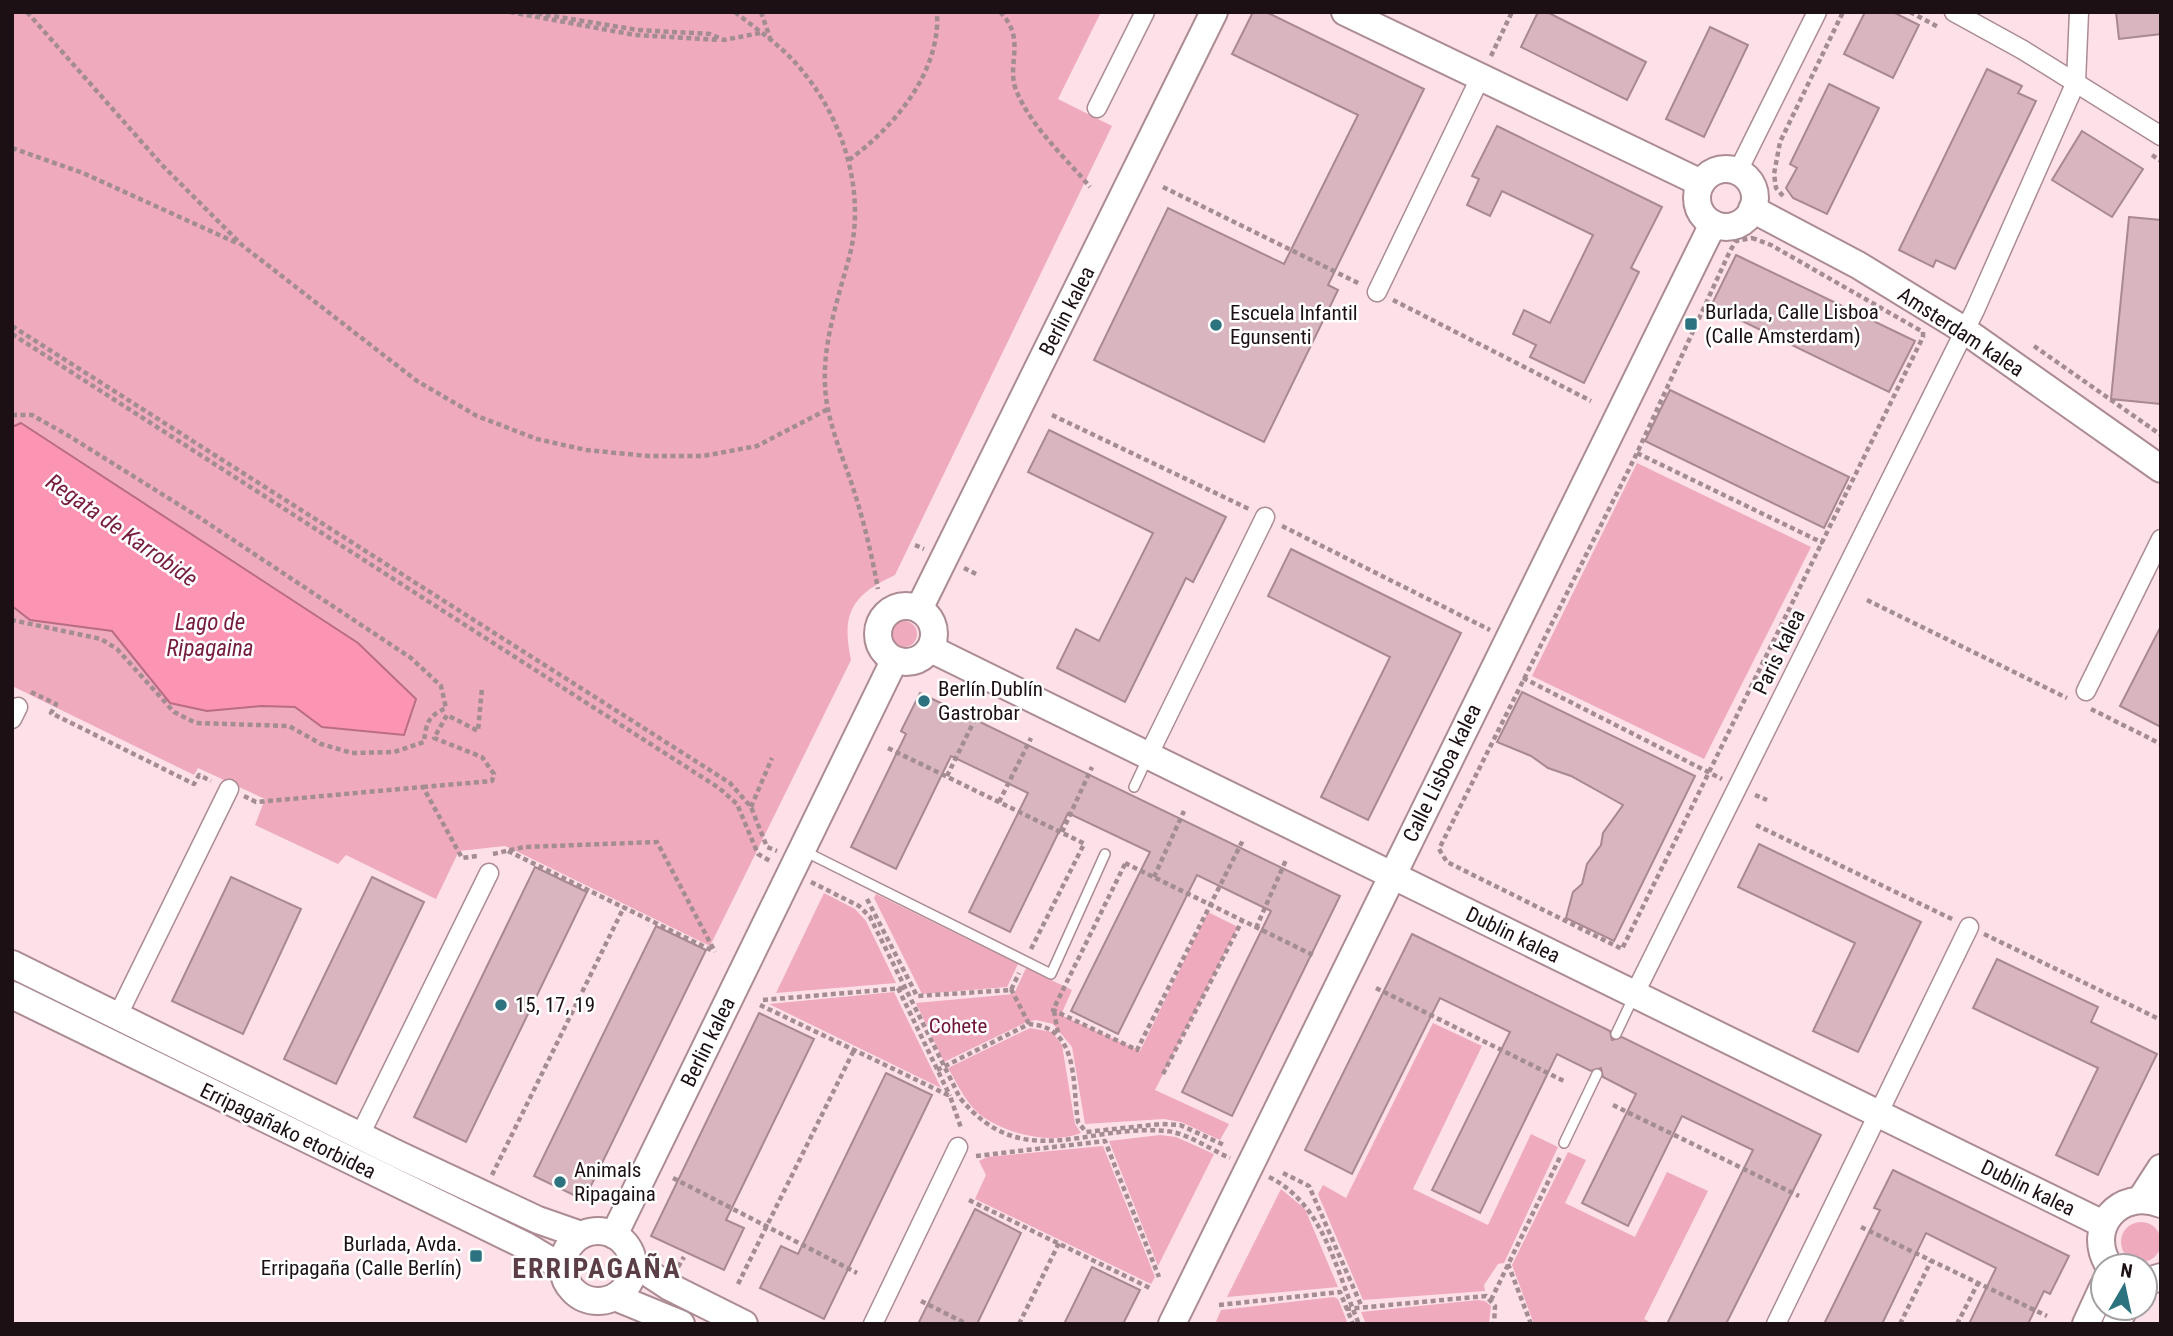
<svg xmlns="http://www.w3.org/2000/svg" width="2173" height="1336" viewBox="0 0 2173 1336" font-family="'Roboto Condensed',sans-serif">
	<style>
		.green { fill: #efaabd }
		.water { fill: #fc95b4; stroke: #b96d84; stroke-width: 2 }
		.building { fill: #d9b6bf; stroke: #a98890; stroke-width: 2 }
		.lines { fill: none; stroke-linecap: round; stroke-linejoin: round }
		.lane-casing { stroke: #ac8b93; stroke-width: 12 }
		.street-casing { stroke: #ac8b93; stroke-width: 21 }
		.secondary-casing { stroke: #ac8b93; stroke-width: 30 }
		.path { stroke: #a38d92; stroke-width: 4.5; stroke-dasharray: 5 3.5; stroke-linecap: butt }
		.lane { stroke: #fff; stroke-width: 9 }
		.street { stroke: #fff; stroke-width: 18 }
		.secondary { stroke: #fff; stroke-width: 26 }
		.poi-dot { fill: #2c727f; stroke: #fff; stroke-width: 2.5 }
		.labels { text-anchor: middle; stroke-width: 5; stroke-linejoin: round; paint-order: stroke }
		.street-label { font-size: 21px; fill: #1c1014; stroke: #fff }
		.poi-label { font-size: 21px; fill: #1c1014; stroke: #fff; text-anchor: start }
		.park-label { font-size: 21px; fill: #70163b; stroke: #fff }
		.water-label { font-size: 23px; font-style: italic; fill: #751c3f; stroke: #fff }
		.district-label { font-size: 28px; font-weight: bold; letter-spacing: 2px; fill: #5b3e46; stroke: #fff }
	</style>
	<rect width="100%" height="100%" fill="#fee1e8"/>
	<g class="green">
		<path d="M12 12H1101L1058 99 1112 126 895 575C852 595 841 613 851 660L710 946 514 850 505 846 459 851 436 899 346 855 338 864 255 825 265 799 198 768 194 775 12 686Z"/>
		<path d="M1637 463 1811 547 1704 759 1532 676Z"/>
		<circle cx="904" cy="634" r="13"/>
		<path d="M824 893 855 909 866 921 896 983 776 993Z"/>
		<path d="M876 894 1018 964 1007 987 922 994 874 898Z"/>
		<path d="M1208 912 1238 927 1155 1090 1229 1124 1220 1140 1181 1122 1164 1119 1085 1124 1072 1047 1053 1024 1036 1020 1027 1022 944 1062 916 1003 1014 994 1026 968 1072 990 1061 1015 1140 1051Z"/>
		<path d="M894 992 941 1088 769 1004Z"/>
		<path d="M1433 1023 1482 1046 1413 1189 1488 1225 1531 1134 1558 1147 1504 1263 1498 1264 1484 1285 1485 1291 1363 1300 1318 1194 1323 1185 1346 1198Z"/>
		<path d="M1030 1028 1052 1032 1062 1045 1075 1124 1081 1133C1050 1145 1004 1134 978 1113 965 1101 957 1083 948 1068Z"/>
		<path d="M1160 1135 1176 1137 1214 1154 1158 1266 1109 1141Z"/>
		<path d="M1103 1146 1155 1277 1151 1284 975 1199 986 1175 979 1161 987 1157Z"/>
		<path d="M1568 1152 1586 1160 1565 1203 1635 1237 1667 1172 1708 1191 1644 1319 1653 1324H1534L1512 1265Z"/>
		<path d="M1281 1189 1305 1209 1338 1287 1227 1297Z"/>
		<circle cx="2141" cy="1242" r="20"/>
		<path d="M1334 1297 1338 1299 1348 1324H1215L1221 1310Z"/>
		<path d="M1478 1300 1485 1301 1491 1306 1489 1324H1366L1361 1312Z"/>
	</g>
	<path class="water" d="M21 423 358 643 416 699 404 735 322 727 295 707 261 706 207 711 170 703 112 631 30 620 12 606V427Z"/>
	<g class="building">
		<path d="M1253 12H1266L1424 89 1328 285 1338 290 1264 442 1094 360 1168 208 1284 264 1358 115 1232 54Z"/>
		<path d="M1538 12H1547L1646 62 1627 100 1521 47Z"/>
		<path d="M1865 12H1893L1919 25 1893 78 1844 54Z"/>
		<path d="M2116 12H2161V34L2119 39Z"/>
		<path d="M1710 27 1748 45 1704 137 1666 119Z"/>
		<path d="M1987 69 2022 86 2018 93 2036 101 1955 269 1936 260 1933 267 1899 250Z"/>
		<path d="M1829 84 1879 108 1827 214 1793 198 1786 188 1797 168 1790 164Z"/>
		<path d="M1497 126 1662 207 1631 268 1639 272 1584 383 1530 357 1536 345 1513 334 1524 310 1550 323 1593 235 1502 191 1490 216 1467 205 1479 179 1472 176Z"/>
		<path d="M2082 131 2143 169 2112 217 2052 180Z"/>
		<path d="M2129 217 2161 220 2160 404 2111 399Z"/>
		<path d="M1736 255 1915 341 1889 392 1711 306Z"/>
		<path d="M1670 390 1849 477 1824 528 1645 441Z"/>
		<path d="M1049 430 1226 517 1193 582 1186 578 1125 702 1057 668 1076 629 1099 641 1153 533 1028 472Z"/>
		<path d="M1291 549 1461 633 1368 820 1321 797 1390 657 1268 596Z"/>
		<path d="M2161 626V727L2120 706Z"/>
		<path d="M1522 692 1695 776 1614 941 1566 918 1573 892 1582 884 1587 864 1601 845 1603 833 1623 805 1571 776 1548 768 1531 756 1497 742Z"/>
		<path d="M920 693 1340 896 1232 1116 1182 1092 1271 911 1197 875 1118 1034 1071 1011 1150 852 1068 813 1010 932 969 912 1028 793 951 756 896 869 851 847 906 734 901 731Z"/>
		<path d="M1759 844 1921 922 1858 1052 1813 1031 1855 943 1738 887Z"/>
		<path d="M535 867 587 892 466 1142 414 1117Z"/>
		<path d="M231 877 301 909 243 1034 172 1001Z"/>
		<path d="M372 877 424 902 336 1084 284 1059Z"/>
		<path d="M656 926 706 950 584 1200 534 1176Z"/>
		<path d="M1412 934 1610 1031 1612 1040 1622 1037 1821 1135 1726 1324H1667L1753 1150 1682 1116 1628 1226 1582 1203 1636 1094 1603 1077 1601 1068 1591 1071 1557 1054 1480 1213 1432 1190 1510 1032 1440 998 1352 1174 1305 1150Z"/>
		<path d="M1997 959 2098 1007 2091 1022 2157 1054 2098 1175 2056 1155 2098 1068 1973 1008Z"/>
		<path d="M759 1013 814 1039 726 1220 744 1228 724 1270 651 1236Z"/>
		<path d="M886 1073 932 1095 824 1319 760 1288 781 1246 798 1254Z"/>
		<path d="M1893 1170 2069 1256 2050 1294 2044 1291 2028 1324H1969L1996 1268 1926 1233 1882 1324H1824L1880 1210 1874 1208Z"/>
		<path d="M975 1209 1021 1233 977 1324H918Z"/>
		<path d="M1092 1267 1140 1290 1123 1324H1064Z"/>
	</g>
	<g class="lines">
		<g class="lane-casing">
			<g id="lane">
				<path d="M1134 787 1148 757"/>
				<path d="M804 851 1051 974 1105 854"/>
				<path d="M1616 1034 1634 996"/>
				<path d="M1564 1143 1597 1074"/>
			</g>
		</g>
		<g class="street-casing">
			<g id="street">
				<path d="M1954 12 2023 50 2161 136"/>
				<path d="M1097 108 1145 12"/>
				<path d="M1738 171 1817 12"/>
				<path d="M1377 292 1480 78"/>
				<path d="M2086 691 2161 539"/>
				<path d="M12 719 18 707"/>
				<path d="M1148 756 1265 517"/>
				<path d="M1634 995 1975 310 2076 82 2079 12"/>
				<path d="M118 1015 229 789"/>
				<path d="M360 1135 489 873"/>
				<path d="M873 1324 958 1147"/>
				<path d="M1776 1324 1969 927"/>
			</g>
		</g>
		<g class="secondary-casing">
			<g id="secondary">
				<path d="M1345 12 1701 183"/>
				<circle cx="1726" cy="198" r="29"/>
				<path d="M1752 209 1858 265 1964 330 2161 469"/>
				<circle cx="906" cy="634" r="28"/>
				<path d="M919 609 1214 12"/>
				<path d="M931 649 2103 1224"/>
				<path d="M12 964 397 1154 538 1220 581 1235"/>
				<path d="M12 995 526 1246 563 1268"/>
				<path d="M2141 1199 2161 1168"/>
				<circle cx="598" cy="1266" r="35"/>
				<path d="M614 1235 894 661"/>
				<path d="M633 1263 668 1286 744 1324"/>
				<path d="M2109 1266C2085 1228 2119 1188 2161 1204"/>
				<path d="M2145 1282 2161 1277"/>
				<path d="M615 1297 681 1324"/>
				<path d="M1172 1324 1713 224"/>
				<path d="M2086 1324 2103 1287"/>
				<path d="M2116 1324 2125 1308"/>
			</g>
		</g>
		<g class="path">
			<path d="M27 12 162 165 243 246 417 381 477 416 537 439 586 450 648 456H703L757 446 828 409"/>
			<path d="M510 12 635 35 720 40"/>
			<path d="M529 12 638 30 710 34 724 40 760 33"/>
			<path d="M735 12C757 30 781 45 799 67 842 116 866 190 850 254 839 296 823 340 825 384 826 421 843 456 854 491 864 522 872 556 878 589"/>
			<path d="M761 12 770 38"/>
			<path d="M1000 12C1027 39 1006 64 1016 90 1031 127 1065 157 1090 187"/>
			<path d="M1910 12 1940 28"/>
			<path d="M1491 56 1512 12"/>
			<path d="M12 148 83 173 239 244"/>
			<path d="M2152 155 2161 161"/>
			<path d="M849 160C894 127 941 72 937 12"/>
			<path d="M1163 187 1360 284"/>
			<path d="M1783 196 1776 188 1774 174 1780 142 1843 12"/>
			<path d="M1752 238 1771 245 1923 332V337L1622 949 1447 862 1439 849 1637 453 1730 251 1736 241Z"/>
			<path d="M1393 300 1591 401"/>
			<path d="M12 326 730 783 751 807 767 847 777 851"/>
			<path d="M12 334 719 788 737 804 758 854 772 862"/>
			<path d="M2034 346 2161 435"/>
			<path d="M12 415H32L69 436 197 516 411 658 441 686 446 708C428 716 426 723 424 742L394 752 352 753 321 744 289 726 196 723 174 712 117 649 101 639 12 620"/>
			<path d="M1052 415 1249 509"/>
			<path d="M1637 453 1823 543"/>
			<path d="M1282 526 1490 630"/>
			<path d="M915 545 924 549"/>
			<path d="M964 568 976 574"/>
			<path d="M1867 600 2067 698"/>
			<path d="M1523 678 1722 779"/>
			<path d="M31 692 56 704 51 713 194 784 199 775 211 781"/>
			<path d="M2091 709 2161 744"/>
			<path d="M888 748 1085 844"/>
			<path d="M947 776 978 713"/>
			<path d="M423 787 492 781 494 774 482 757 434 738 447 715 478 731 482 688"/>
			<path d="M1755 795 1767 800"/>
			<path d="M244 796 256 802 423 787 462 858 477 856"/>
			<path d="M999 802 1031 738"/>
			<path d="M751 807 772 758"/>
			<path d="M1756 825 1954 920"/>
			<path d="M1062 832 1092 767"/>
			<path d="M508 851 711 950"/>
			<path d="M493 854 524 847 657 842 715 952"/>
			<path d="M1125 863 1315 956"/>
			<path d="M1125 864 1053 1010 1137 1050 1243 840"/>
			<path d="M1154 877 1184 811"/>
			<path d="M811 882 859 906 870 917 960 1098C1023 1175 1088 1123 1166 1131 1188 1133 1209 1149 1230 1158"/>
			<path d="M867 899 917 996 1011 990 1019 973"/>
			<path d="M1256 928 1286 860"/>
			<path d="M1984 934 2161 1020"/>
			<path d="M1031 949 1084 844"/>
			<path d="M898 988 950 1096"/>
			<path d="M1376 988 1564 1081"/>
			<path d="M1011 989 1029 1024"/>
			<path d="M763 1000 905 988"/>
			<path d="M760 1005 950 1096 961 1128"/>
			<path d="M1054 1011 1058 1033"/>
			<path d="M937 1070 1029 1024C1079 1027 1072 1082 1078 1122L1086 1132 1161 1124 1180 1125 1224 1145"/>
			<path d="M1163 1074 1242 921"/>
			<path d="M1613 1105 1799 1196"/>
			<path d="M976 1156 1105 1141 1159 1277"/>
			<path d="M1283 1173 1309 1186 1361 1305"/>
			<path d="M492 1175 624 907"/>
			<path d="M1269 1177C1324 1204 1336 1271 1359 1324"/>
			<path d="M673 1178 857 1273"/>
			<path d="M969 1200 1152 1289"/>
			<path d="M1861 1227 2047 1316"/>
			<path d="M1508 1264 1531 1324"/>
			<path d="M678 1267 684 1257"/>
			<path d="M738 1284 854 1050"/>
			<path d="M1491 1300 1560 1157"/>
			<path d="M921 1301 967 1324"/>
			<path d="M1219 1305 1340 1292 1353 1324"/>
			<path d="M1346 1309 1486 1296 1495 1306 1494 1324"/>
			<path d="M1019 1324 1059 1243"/>
			<path d="M1900 1324 1931 1261"/>
			<path d="M1957 1324 1978 1283"/>
		</g>
		<use href="#lane" class="lane"/>
		<use href="#street" class="street"/>
		<use href="#secondary" class="secondary"/>
	</g>
	<g class="poi-dot">
		<rect x="1684" y="317" width="14" height="14" rx="3.5"/>
		<circle cx="1216" cy="325" r="7"/>
		<circle cx="924" cy="701" r="7"/>
		<circle cx="501" cy="1005" r="7"/>
		<circle cx="560" cy="1182" r="7"/>
		<rect x="469" y="1249" width="14" height="14" rx="3.5"/>
	</g>
	<g class="labels">
		<g class="street-label">
			<text transform="translate(1067 311) rotate(-63)" y="7">Berlin kalea</text>
			<text transform="translate(1961 332) rotate(33)" y="7">Amsterdam kalea</text>
			<text transform="translate(1779 652) rotate(-64)" y="7">Paris kalea</text>
			<text transform="translate(1442 773) rotate(-64)" y="7">Calle Lisboa kalea</text>
			<text transform="translate(1513 935) rotate(26)" y="7">Dublin kalea</text>
			<text transform="translate(708 1042) rotate(-64)" y="7">Berlin kalea</text>
			<text transform="translate(288 1131) rotate(26)" y="7">Erripagañako etorbidea</text>
			<text transform="translate(2028 1188) rotate(26)" y="7">Dublin kalea</text>
		</g>
		<g class="poi-label">
			<text x="1705" y="319">Burlada, Calle Lisboa<tspan x="1705" dy="24">(Calle Amsterdam)</tspan></text>
			<text x="1230" y="320">Escuela Infantil<tspan x="1230" dy="24">Egunsenti</tspan></text>
			<text x="938" y="696">Berlín Dublín<tspan x="938" dy="24">Gastrobar</tspan></text>
			<text x="515" y="1012">15, 17, 19</text>
			<text x="574" y="1177">Animals<tspan x="574" dy="24">Ripagaina</tspan></text>
			<text x="462" y="1251" text-anchor="end">Burlada, Avda.<tspan x="462" dy="24">Erripagaña (Calle Berlín)</tspan></text>
		</g>
		<g class="park-label">
			<text x="958" y="1033">Cohete</text>
		</g>
		<g class="water-label">
			<text transform="translate(122 530) rotate(35)" y="8">Regata de Karrobide</text>
			<text x="210" y="630">Lago de<tspan x="210" dy="26">Ripagaina</tspan></text>
		</g>
		<g class="district-label">
			<text x="597" y="1278">ERRIPAGAÑA</text>
		</g>
	</g>
	<rect width="2173" height="1336" fill="none" stroke="#1c1014" stroke-width="28"/>
	<g transform="translate(2124 1287) rotate(9)"><circle r="33" fill="#ffffff" stroke="#a49fa1" stroke-width="2"/>
	<path d="M0-5L12 26L0 18L-12 26Z" fill="#2c727f"/>
	<text y="-10" font-size="19" font-weight="bold" text-anchor="middle" fill="#1c1014">N</text>
	</g>
</svg>
